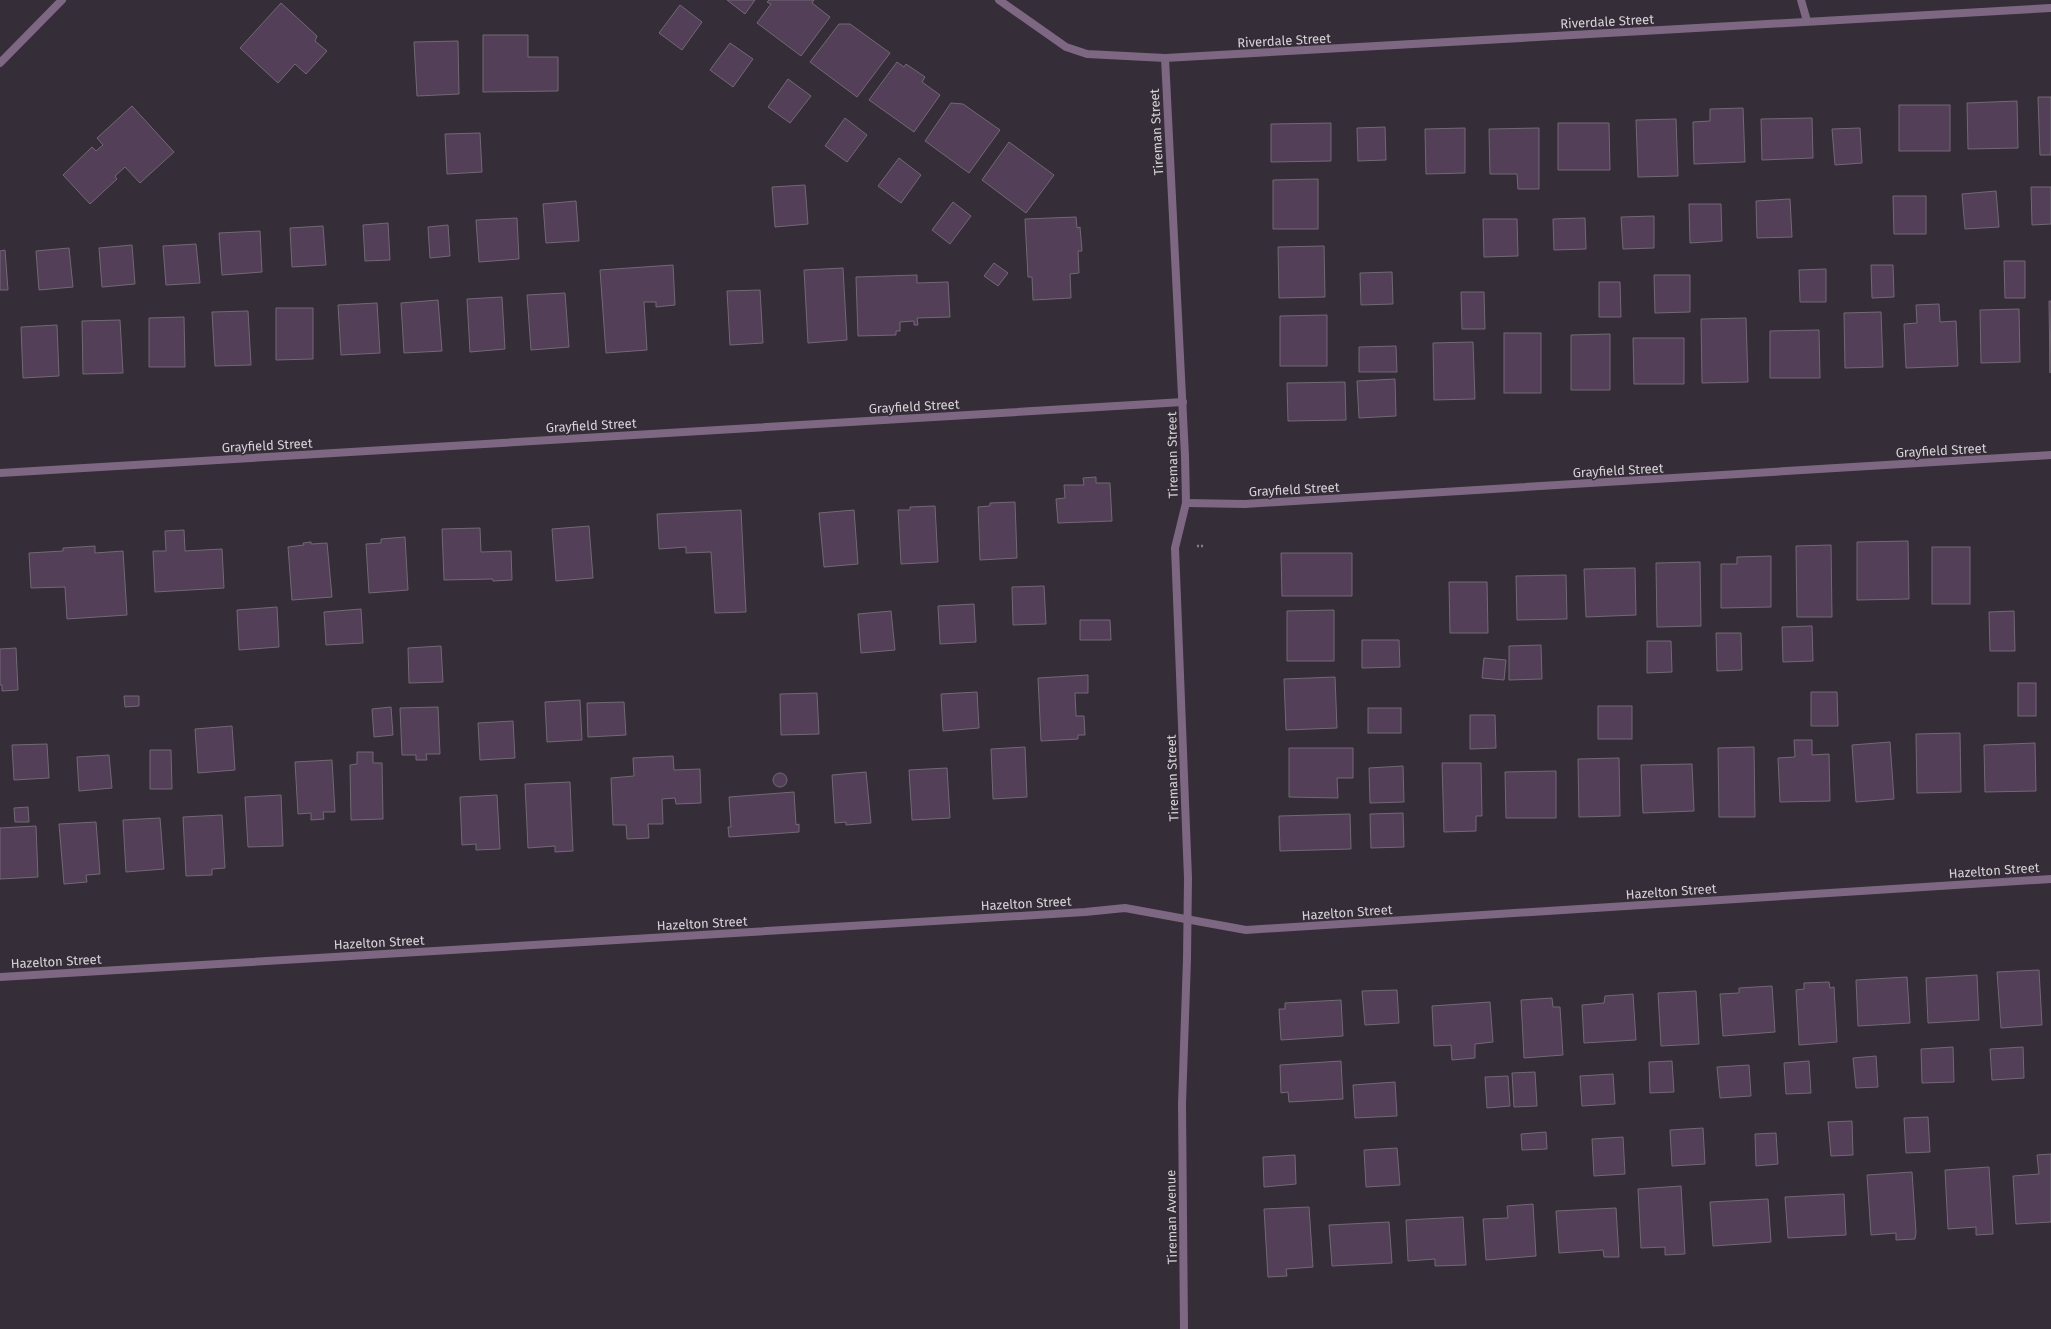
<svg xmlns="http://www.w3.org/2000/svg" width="2051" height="1329" viewBox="0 0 2051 1329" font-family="'Fira Sans',sans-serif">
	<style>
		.building { fill: #533f58; stroke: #726974 }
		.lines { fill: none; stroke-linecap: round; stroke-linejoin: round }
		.path { stroke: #857f87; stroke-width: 2.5; stroke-dasharray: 2 2; stroke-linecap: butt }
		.minor { stroke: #7d6783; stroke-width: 8 }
		.tertiary { stroke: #7d6783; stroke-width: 8 }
		.labels { text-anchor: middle; stroke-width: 3; stroke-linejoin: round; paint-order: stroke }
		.street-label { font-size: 13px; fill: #d7d2d8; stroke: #352d37 }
	</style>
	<rect width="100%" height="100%" fill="#352d37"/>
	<g class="building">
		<path d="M727 0H755L745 14Z"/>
		<path d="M769 0H814L812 3 830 17 801 56 757 23 771 4 767 2Z"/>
		<path d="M281 3 317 36 315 41 327 51 306 74 295 64 278 83 240 48Z"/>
		<path d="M680 5 702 22 682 50 659 33Z"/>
		<path d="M839 24H850L890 53 857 97 810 62Z"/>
		<path d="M483 35H528V57H558V91L483 92Z"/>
		<path d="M458 41 459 94 417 96 414 42Z"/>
		<path d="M730 43 753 59 733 87 710 70Z"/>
		<path d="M897 62 904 67 906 64 925 77 922 82 940 95 914 132 869 100Z"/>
		<path d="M788 79 811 96 790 123 768 107Z"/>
		<path d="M2038 97H2051V155H2040Z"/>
		<path d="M2017 101 2018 148 1968 149 1967 103Z"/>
		<path d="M951 103 963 104 1000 130 969 173 925 141Z"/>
		<rect x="1899" y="105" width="51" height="46"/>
		<path d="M132 106 174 152 140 183 125 167 115 176 117 179 90 204 63 175 92 147 96 151 103 145 97 138Z"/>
		<path d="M1743 108 1745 162 1694 164 1693 122 1710 121V109Z"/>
		<path d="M845 118 867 135 847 162 825 146Z"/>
		<path d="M1812 118 1813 158 1762 160 1761 119Z"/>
		<path d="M1676 119 1678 176 1638 177 1636 120Z"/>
		<path d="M1331 123V161L1271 162V124Z"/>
		<path d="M1558 123H1609L1610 170H1558Z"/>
		<path d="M1385 127 1386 160 1358 161 1357 128Z"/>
		<path d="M1465 128V173L1426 174 1425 129Z"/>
		<path d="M1539 128V189H1518L1517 174H1490L1489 129Z"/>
		<path d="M1860 128 1862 163 1835 165 1832 129Z"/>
		<path d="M480 133 482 172 447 174 445 134Z"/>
		<path d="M1009 142 1054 175 1026 213 982 180Z"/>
		<path d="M899 158 921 175 901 203 878 186Z"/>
		<path d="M1318 179V229H1273V180Z"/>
		<path d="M805 185 808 224 775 227 772 187Z"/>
		<path d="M2031 187H2051V224L2032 225Z"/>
		<path d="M1996 191 1999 227 1965 229 1962 194Z"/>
		<path d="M1893 196H1926V234H1894Z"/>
		<path d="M1790 199 1792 237 1757 238 1756 201Z"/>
		<path d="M576 201 579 241 546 243 543 204Z"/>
		<path d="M953 202 971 216 950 244 932 230Z"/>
		<path d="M1689 204H1721L1722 241 1690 243Z"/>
		<path d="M1654 216V248L1623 249 1621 217Z"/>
		<path d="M1076 217 1077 228 1080 227 1082 251H1078L1079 273 1070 274 1071 298 1033 300 1032 277H1028L1025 219Z"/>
		<path d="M517 218 519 259 479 262 476 220Z"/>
		<path d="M1585 218 1586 249 1554 250 1553 219Z"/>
		<path d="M1483 219H1517L1518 256 1484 257Z"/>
		<path d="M388 223 390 260 365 261 363 225Z"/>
		<path d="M448 225 450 256 430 258 428 227Z"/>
		<path d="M323 226 326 265 292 267 290 228Z"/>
		<path d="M260 231 262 272 222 275 219 233Z"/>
		<path d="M196 244 200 283 166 285 163 246Z"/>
		<path d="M132 245 135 284 102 287 99 248Z"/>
		<path d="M1324 246 1325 297 1279 298 1278 247Z"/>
		<path d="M69 248 73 287 39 290 36 251Z"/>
		<path d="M5 250 8 290H0V251Z"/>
		<path d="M2004 261H2025V298H2005Z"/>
		<path d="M994 263 1008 273 998 286 984 276Z"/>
		<path d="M673 265 675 305 656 307V302H644L647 350 606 353 600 270Z"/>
		<path d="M1871 265H1893L1894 297 1872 298Z"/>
		<path d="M843 268 847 340 808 343 804 270Z"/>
		<path d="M1826 269V302H1800L1799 270Z"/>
		<path d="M1392 272 1393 304 1361 305 1360 273Z"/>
		<path d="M917 275V283L948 282 950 317 917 318 918 325H914V321L900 322V331H896V335L858 336 856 277Z"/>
		<path d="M1654 275H1690V312L1655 313Z"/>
		<path d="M1599 282H1620L1621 317H1599Z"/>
		<path d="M760 290 763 343 730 345 727 291Z"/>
		<path d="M1461 292H1484L1485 329H1462Z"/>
		<path d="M565 293 569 347 531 350 527 295Z"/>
		<path d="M502 297 505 349 470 352 467 299Z"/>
		<path d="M438 300 442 351 404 353 401 303Z"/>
		<path d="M2049 301H2051L2050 373Z"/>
		<path d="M377 303 380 353 341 355 338 305Z"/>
		<path d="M1939 304 1940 322 1956 321 1958 366 1906 368 1904 324 1917 323 1916 305Z"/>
		<path d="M276 308H313V359L276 360Z"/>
		<path d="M2019 309 2020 362 1981 363 1980 310Z"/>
		<path d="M248 311 251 365 215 366 212 312Z"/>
		<path d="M1881 312 1883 367 1845 368 1844 313Z"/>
		<path d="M1327 315V366H1280V316Z"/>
		<path d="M184 317 185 367H149V318Z"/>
		<path d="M1746 318 1748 382 1702 383 1701 319Z"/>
		<path d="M120 320 123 373 83 374 82 321Z"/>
		<path d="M57 325 59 376 23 378 21 327Z"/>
		<path d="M1819 330 1820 378H1770V331Z"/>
		<rect x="1504" y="333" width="37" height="60"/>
		<path d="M1610 334V390H1571V335Z"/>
		<path d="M1633 338H1684V384H1634Z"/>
		<path d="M1473 342 1475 399 1434 400 1433 343Z"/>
		<path d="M1396 346 1397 372H1359V347Z"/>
		<path d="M1395 379 1396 416 1359 418 1357 381Z"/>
		<path d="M1345 382 1346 420 1288 421 1287 383Z"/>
		<path d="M1096 477V483H1110L1112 521 1058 523 1056 499 1065 498 1064 485H1084L1083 478Z"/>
		<path d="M1015 502 1017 558 980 560 978 507 990 506V503Z"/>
		<path d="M935 506 938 562 901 564 898 510H910V507Z"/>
		<path d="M741 510 746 612 715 613 711 552 686 553V547L659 549 657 514Z"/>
		<path d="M854 510 858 564 824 567 819 513Z"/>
		<path d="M589 526 593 578 556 581 552 529Z"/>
		<path d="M480 528 481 552 511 551 512 580 493 581V579L444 580 442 529Z"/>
		<path d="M184 530 185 551 222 549 224 588 155 592 153 551H166L165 531Z"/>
		<path d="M405 537 408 590 369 593 366 544 381 543V539Z"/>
		<path d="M1908 541 1909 599 1857 600V542Z"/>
		<path d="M311 542V544L327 543 332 597 292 600 288 547 304 545 303 543Z"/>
		<path d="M1831 545 1832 617H1797L1796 546Z"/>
		<path d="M95 546V553L123 551 127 615 67 619 65 587 31 588 29 553 63 551V548Z"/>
		<rect x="1932" y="547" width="38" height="57"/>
		<path d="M1281 553H1352V596H1282Z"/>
		<path d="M1771 556V607L1721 608V564H1737V557Z"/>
		<path d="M1700 562 1701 626 1657 627 1656 563Z"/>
		<path d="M1635 568 1636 615 1586 617 1584 569Z"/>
		<path d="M1566 575 1567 619 1517 620 1516 576Z"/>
		<path d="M1449 582H1487L1488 633H1450Z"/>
		<path d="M1044 586 1046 624 1013 625 1012 587Z"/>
		<path d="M974 604 976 642 940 644 938 606Z"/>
		<path d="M277 607 279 647 239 650 237 610Z"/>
		<path d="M361 609 363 643 326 645 324 612Z"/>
		<path d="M1334 610V661H1287V611Z"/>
		<path d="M891 611 895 650 861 653 858 614Z"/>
		<path d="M2014 611 2015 651H1990L1989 612Z"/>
		<path d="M1080 620H1110L1111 640H1080Z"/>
		<path d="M1812 626 1813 661 1783 662 1782 627Z"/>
		<path d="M1716 633H1741L1742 670 1717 671Z"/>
		<path d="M1362 640H1399L1400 667 1362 668Z"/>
		<path d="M1647 641H1671L1672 672 1647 673Z"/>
		<path d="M1541 645 1542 679 1509 680V646Z"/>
		<path d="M441 646 443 682 409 683 408 648Z"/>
		<path d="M16 648 18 690 2 691V685H0V649Z"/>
		<path d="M1484 658 1506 660 1504 680 1482 678Z"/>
		<path d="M1088 675V693H1075L1076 716H1084L1085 735H1078V739L1041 741 1038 678Z"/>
		<path d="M1335 677 1337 728 1286 730 1284 679Z"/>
		<rect x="2018" y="683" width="18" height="33"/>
		<path d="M977 692 979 728 943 731 941 694Z"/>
		<path d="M1811 692H1837L1838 726H1811Z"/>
		<path d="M817 693 819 734 781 735 780 694Z"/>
		<path d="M124 696H139V706L125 707Z"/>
		<path d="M580 700 582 740 547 742 545 702Z"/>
		<path d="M624 702 626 735 588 737 587 703Z"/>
		<rect x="1598" y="706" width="34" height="33"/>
		<path d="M391 707 393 735 374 737 372 709Z"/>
		<path d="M438 707 440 754H426L427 760H416V755H402L400 708Z"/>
		<rect x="1368" y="708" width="33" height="25"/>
		<path d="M1470 715H1495L1496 748 1470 749Z"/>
		<path d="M513 721 515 758 480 760 478 723Z"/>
		<path d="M232 726 235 770 198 773 195 729Z"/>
		<path d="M1960 733 1961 792 1917 793 1916 734Z"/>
		<path d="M1794 740H1812V755L1829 754 1830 801 1780 802 1778 758 1795 757Z"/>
		<path d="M1890 742 1894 799 1856 802 1852 745Z"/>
		<path d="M2035 743 2036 791 1985 792 1984 745Z"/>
		<path d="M47 744 49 778 14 780 12 745Z"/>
		<path d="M1025 747 1027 797 993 799 991 749Z"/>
		<path d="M1754 747 1755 817H1719L1718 748Z"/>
		<path d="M1289 748H1353V778H1337L1338 798 1289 797Z"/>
		<path d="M150 750H171L172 789H150Z"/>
		<path d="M357 752H373V763H382L383 819 351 820 350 765 357 764Z"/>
		<path d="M109 755 112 788 79 791 77 757Z"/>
		<path d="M673 756 674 770 700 769 701 803 676 804 675 798 662 799 663 824H648L649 838 627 839 626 825H613L611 778 634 776 633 758Z"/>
		<path d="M1619 758 1620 816 1579 817 1578 759Z"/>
		<path d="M332 760 335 812H323L324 819 311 820V813L298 814 295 762Z"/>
		<path d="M1442 763H1481L1482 816H1476V831L1444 832Z"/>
		<path d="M1692 764 1694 811 1643 813 1641 765Z"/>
		<path d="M1403 766 1404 802 1370 803 1369 768Z"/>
		<path d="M947 768 950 818 912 820 909 770Z"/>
		<path d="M1556 771V818H1506L1505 772Z"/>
		<path d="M866 772 871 823 846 825V822L835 823 832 775Z"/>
		<circle cx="780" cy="780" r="7"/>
		<path d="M570 782 573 851 555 852V846L528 848 525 784Z"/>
		<path d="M794 792 796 825 799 824V832L729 837 728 827H731L729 797Z"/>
		<path d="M281 795 283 846 248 847 245 797Z"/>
		<path d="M497 795 500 849 476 850V844L462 845 460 797Z"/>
		<path d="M28 807 29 822H15L14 808Z"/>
		<path d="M1403 813 1404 847 1371 848 1370 814Z"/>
		<path d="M1350 814 1351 849 1280 851 1279 816Z"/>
		<path d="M222 815 225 868 212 869V875L186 876 183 817Z"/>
		<path d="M160 818 164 869 126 872 123 820Z"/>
		<path d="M96 822 100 874 86 875 87 882 64 884 59 824Z"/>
		<path d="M36 826 38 877 0 879V828Z"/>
		<path d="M2039 970 2042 1025 2001 1028 1997 972Z"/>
		<path d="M1977 975 1979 1020 1928 1023 1926 978Z"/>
		<path d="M1907 977 1910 1023 1858 1026 1856 980Z"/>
		<path d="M1829 982 1830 988 1834 987 1837 1042 1799 1045 1796 990 1804 989V983Z"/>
		<path d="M1772 986 1775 1032 1723 1036 1720 994 1739 993V988Z"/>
		<path d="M1397 990 1399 1023 1365 1025 1362 991Z"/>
		<path d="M1696 991 1699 1044 1661 1046 1658 993Z"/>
		<path d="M1633 994 1636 1040 1584 1043 1582 1005 1604 1003 1605 996Z"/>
		<path d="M1552 998 1553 1007H1560L1563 1055 1524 1058 1521 1000Z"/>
		<path d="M1341 1000 1343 1036 1281 1040 1279 1009H1285V1003Z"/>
		<path d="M1490 1002 1493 1042 1475 1044V1058L1452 1060 1451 1045 1434 1046 1432 1006Z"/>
		<path d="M1953 1047 1954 1082 1922 1083 1921 1049Z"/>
		<path d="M2023 1047 2024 1078 1992 1080 1990 1049Z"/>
		<path d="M1876 1056 1878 1087 1856 1088 1853 1058Z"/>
		<path d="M1341 1061 1343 1099 1289 1102 1288 1092 1281 1093 1280 1065Z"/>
		<path d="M1672 1061 1674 1092 1650 1093 1649 1062Z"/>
		<path d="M1809 1061 1811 1093 1786 1094 1784 1063Z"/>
		<path d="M1749 1065 1751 1096 1720 1098 1717 1067Z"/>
		<path d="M1535 1072 1537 1106 1514 1107 1512 1073Z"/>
		<path d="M1613 1074 1615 1104 1582 1106 1580 1076Z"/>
		<path d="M1508 1076 1510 1106 1487 1108 1485 1077Z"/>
		<path d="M1395 1082 1397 1116 1355 1118 1353 1085Z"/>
		<path d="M1928 1117 1930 1152 1906 1153 1904 1118Z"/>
		<path d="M1852 1121 1853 1155 1831 1156 1828 1122Z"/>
		<path d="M1703 1128 1705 1164 1672 1166 1670 1130Z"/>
		<path d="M1546 1132 1547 1149 1522 1150 1521 1134Z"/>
		<path d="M1776 1133 1778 1164 1756 1166 1755 1134Z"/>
		<path d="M1623 1137 1625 1174 1594 1176 1592 1139Z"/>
		<path d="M1397 1148 1400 1185 1366 1187 1364 1150Z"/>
		<path d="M2051 1154V1222L2016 1224 2013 1176 2039 1174 2037 1155Z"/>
		<path d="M1295 1155 1296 1184 1264 1187 1263 1157Z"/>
		<path d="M1989 1167 1993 1234 1976 1235V1227L1948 1229 1945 1170Z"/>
		<path d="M1912 1172 1916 1232 1915 1239 1896 1240V1233L1871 1235 1867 1175Z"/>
		<path d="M1681 1186 1685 1254 1665 1255V1247L1641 1248 1638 1189Z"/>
		<path d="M1844 1194 1846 1235 1788 1238 1785 1197Z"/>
		<path d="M1768 1199 1771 1242 1713 1246 1710 1202Z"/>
		<path d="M1533 1204 1536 1256 1486 1260 1483 1219 1508 1218 1507 1206Z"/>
		<path d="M1309 1207 1313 1267 1286 1269 1287 1276 1268 1277 1264 1209Z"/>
		<path d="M1616 1208 1619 1257H1604L1603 1250 1559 1253 1556 1211Z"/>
		<path d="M1463 1217 1466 1265 1435 1266V1259L1408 1261 1406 1220Z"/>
		<path d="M1389 1222 1392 1263 1332 1266 1329 1225Z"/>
	</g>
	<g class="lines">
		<path class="path" d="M1197 546H1205"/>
		<g class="minor">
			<path d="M999 0 1066 47 1087 54 1165 58 2051 8"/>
			<path d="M1801 0 1807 21"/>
			<path d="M1165 58 1185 456 1186 503 1175 548 1188 878 1187 959 1182 1104 1184 1329"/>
			<path d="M0 473 1183 402"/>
			<path d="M1186 503 1245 504 2051 455"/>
			<path d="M0 977 1085 912 1125 908 1246 930 2051 879"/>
		</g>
		<path class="tertiary" d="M0 63 62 0"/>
	</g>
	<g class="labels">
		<g class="street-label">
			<text transform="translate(1607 21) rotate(-3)" y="5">Riverdale Street</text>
			<text transform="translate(1284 40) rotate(-3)" y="5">Riverdale Street</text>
			<text transform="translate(1156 132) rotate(-93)" y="5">Tireman Street</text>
			<text transform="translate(914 406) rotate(-3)" y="5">Grayfield Street</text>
			<text transform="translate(591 425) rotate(-3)" y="5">Grayfield Street</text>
			<text transform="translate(267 445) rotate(-3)" y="5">Grayfield Street</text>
			<text transform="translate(1941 450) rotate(-3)" y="5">Grayfield Street</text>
			<text transform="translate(1172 455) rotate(-91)" y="5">Tireman Street</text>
			<text transform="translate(1618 470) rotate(-3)" y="5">Grayfield Street</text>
			<text transform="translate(1294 489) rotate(-3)" y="5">Grayfield Street</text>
			<text transform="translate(1172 778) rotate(-92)" y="5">Tireman Street</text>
			<text transform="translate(1994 870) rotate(-4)" y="5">Hazelton Street</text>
			<text transform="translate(1671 891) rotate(-4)" y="5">Hazelton Street</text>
			<text transform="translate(1026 903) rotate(-3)" y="5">Hazelton Street</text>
			<text transform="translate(1347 912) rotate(-4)" y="5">Hazelton Street</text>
			<text transform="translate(702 923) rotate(-3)" y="5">Hazelton Street</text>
			<text transform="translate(379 942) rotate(-3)" y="5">Hazelton Street</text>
			<text transform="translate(56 961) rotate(-3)" y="5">Hazelton Street</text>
			<text transform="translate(1171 1217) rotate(-91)" y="5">Tireman Avenue</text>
		</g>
	</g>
</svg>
